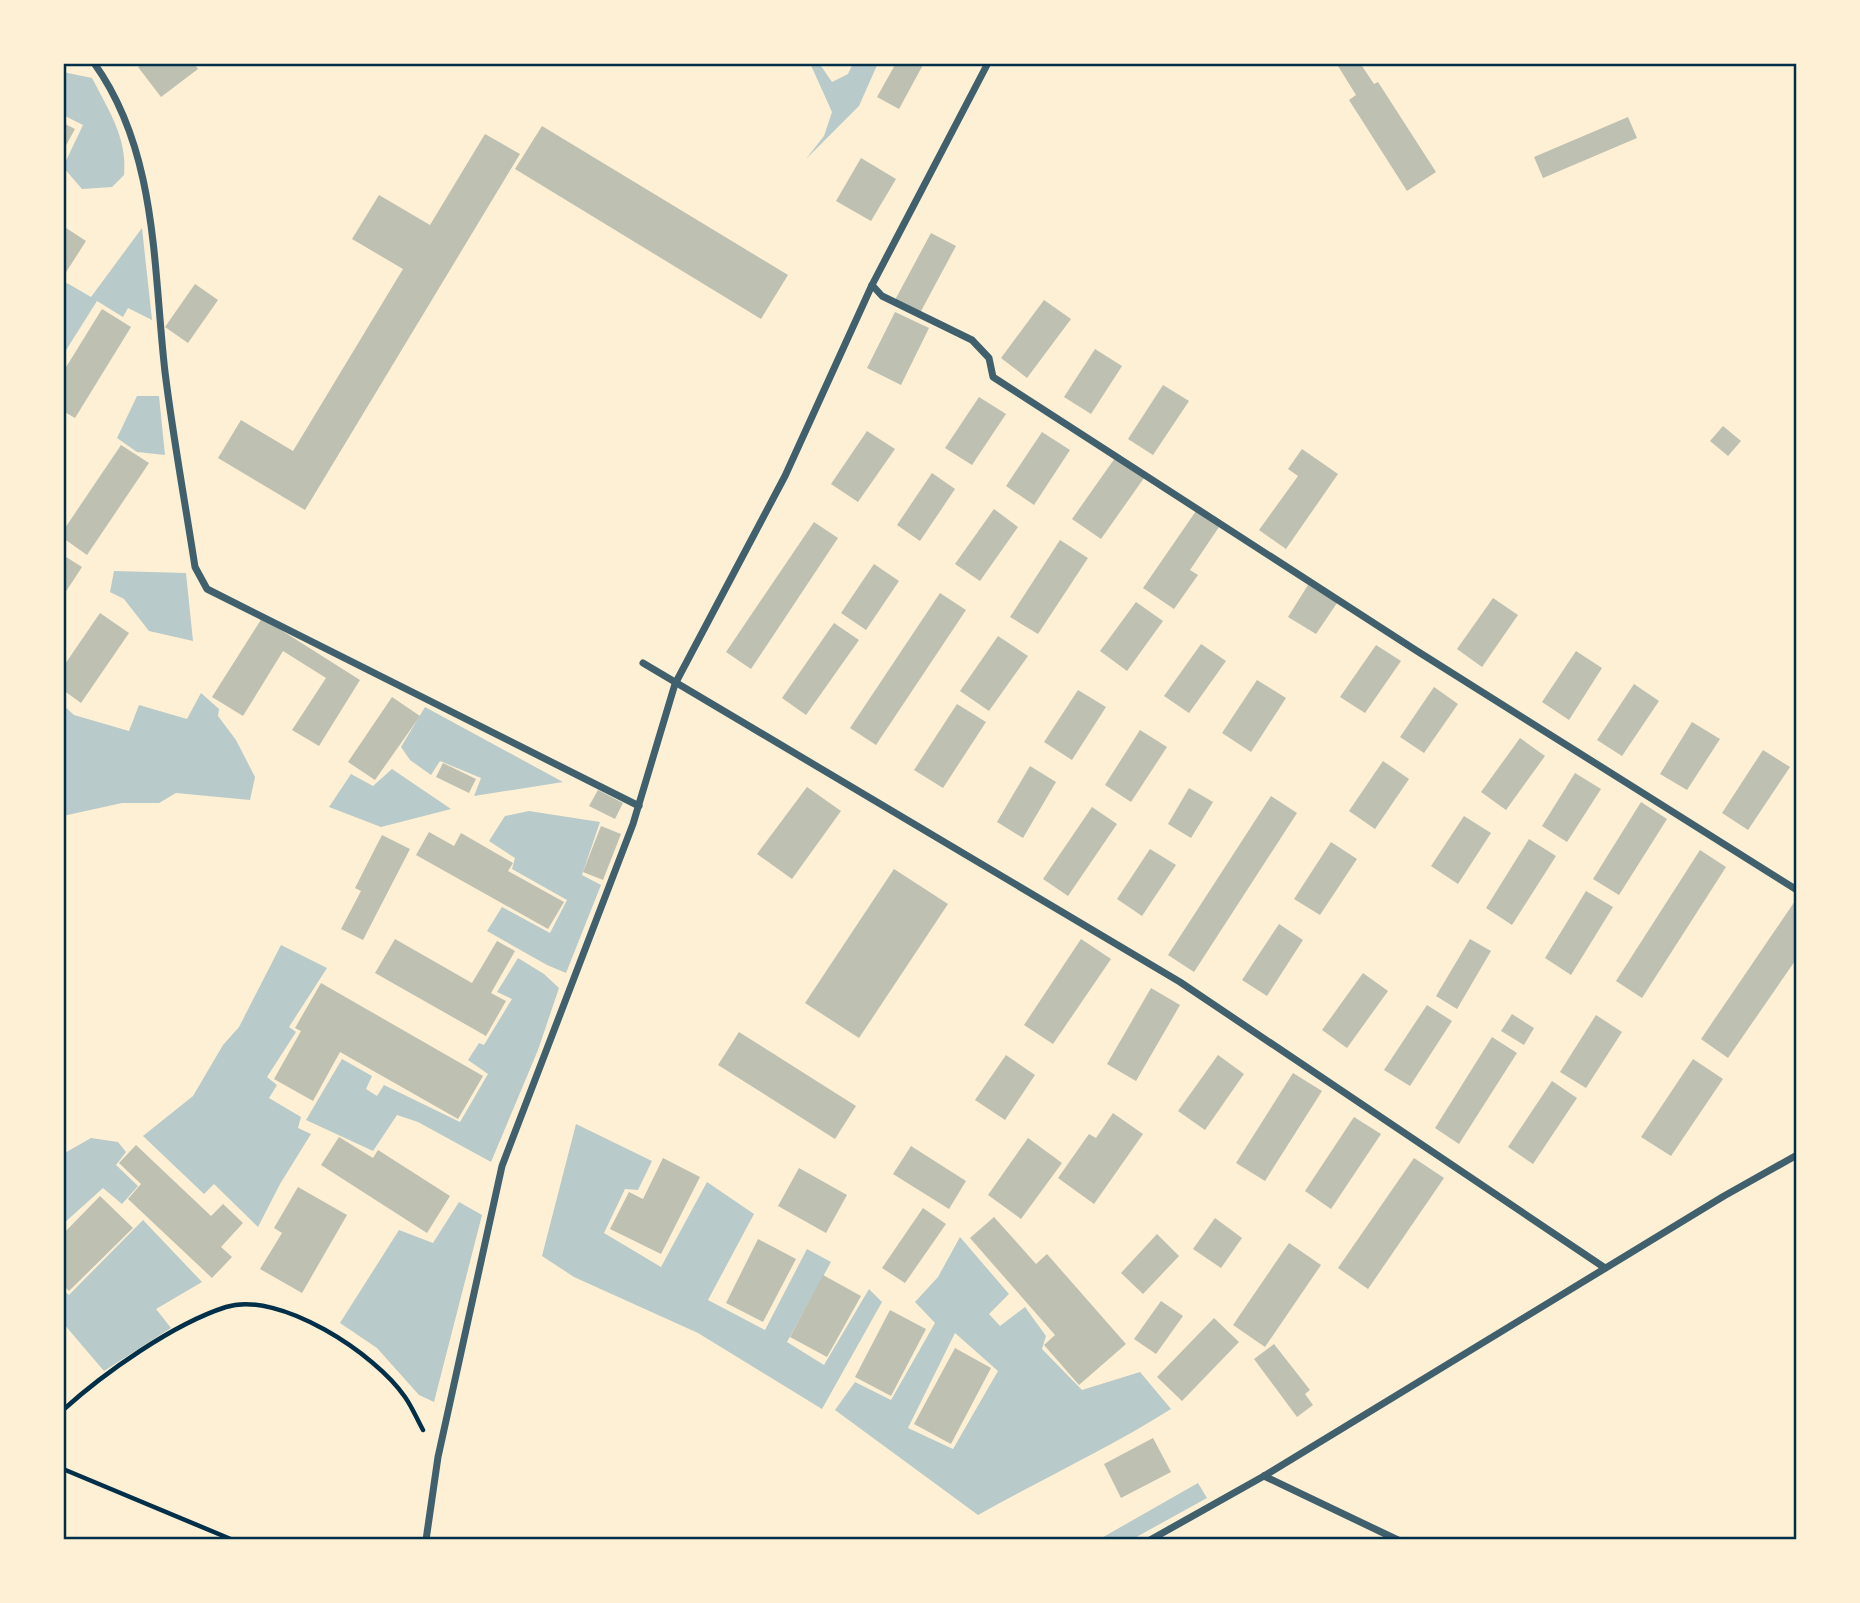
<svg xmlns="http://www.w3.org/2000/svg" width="1860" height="1603" viewBox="0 0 1860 1603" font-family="'Source Sans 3',sans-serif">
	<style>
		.green { fill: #b9caca; fill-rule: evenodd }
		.building { fill: #bec0b2 }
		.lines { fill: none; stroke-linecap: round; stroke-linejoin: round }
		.path { stroke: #003049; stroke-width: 4.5 }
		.minor { stroke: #3f606c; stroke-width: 7 }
		.neatline { fill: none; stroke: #003049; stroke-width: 2.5 }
	</style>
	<rect width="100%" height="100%" fill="#fdf0d5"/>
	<g class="green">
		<path d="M810 63H819L832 82 848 74 853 63H878L859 106 806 159 824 136 832 112Z"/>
		<path d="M63 72 92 78C108 109 128 139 124 175L112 187 82 189 63 167 83 125 63 115Z"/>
		<path d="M142 228 152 320 128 308 123 317 97 301 63 355V288L67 283 91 297Z"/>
		<path d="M137 396H159L165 455 137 452 117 438Z"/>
		<path d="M114 571 186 573 193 641 149 631 124 599 110 592Z"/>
		<path d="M201 693 219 709 218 716 236 740 255 777 250 800 176 793 159 803H122L63 816V705L74 715 129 731 139 705 187 719Z"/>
		<path d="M425 707 563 782 474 796 481 778 440 761 431 775 410 760 401 747Z"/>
		<path d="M392 769 451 809 381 827 329 807 351 774 373 786Z"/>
		<path d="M529 811 600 822 582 875 601 885 566 973 547 965 487 931 502 907 550 933 567 900 512 869 515 858 489 841 505 816Z"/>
		<path d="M281 945 327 968 289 1027 296 1032 267 1077 277 1085 269 1098 301 1117 298 1128 311 1134 280 1184 258 1227 214 1184 204 1194 143 1136 193 1096 223 1045 239 1027Z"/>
		<path d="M518 958 544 974 559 988 538 1050 491 1162 418 1122 397 1115 373 1151 306 1120 342 1059 372 1076 366 1089 377 1096 384 1085 460 1122 488 1074 468 1060 479 1043 484 1045 512 999 497 992Z"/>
		<path d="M576 1124 652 1161 638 1190 625 1189 604 1233 661 1267 707 1182 754 1214 708 1300 765 1330 807 1249 831 1262 787 1342 824 1365 869 1289 882 1302 822 1409 698 1333 574 1277 542 1256Z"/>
		<path d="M91 1138 118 1142 126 1152 116 1165 138 1186 122 1204 103 1188 63 1224V1154Z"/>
		<path d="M459 1202 482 1215 434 1402 419 1395 377 1348 340 1323 399 1230 433 1243Z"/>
		<path d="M143 1220 202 1282 156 1309 171 1328 104 1371 63 1323V1290L69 1295Z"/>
		<path d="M960 1237 1009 1294 989 1314 1000 1326 1025 1307 1046 1336 1042 1349 1082 1390 1140 1372 1171 1409C1109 1448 1042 1479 978 1515L835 1410 855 1382 891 1400 935 1323 915 1302 938 1277ZM955 1333 998 1371 953 1449 908 1428Z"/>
		<path d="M1198 1483 1207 1498 1131 1540H1098Z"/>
	</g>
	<g class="building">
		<path d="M144 63H194L198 69 161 97 138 67Z"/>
		<path d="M896 63H924L899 109 877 97Z"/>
		<path d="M1344 63H1360L1374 84 1378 82 1436 172 1407 191 1349 100 1356 95 1338 66Z"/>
		<path d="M1628 117 1637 138 1543 178 1534 157Z"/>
		<path d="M63 123 75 129 63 151Z"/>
		<path d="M542 126 788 275 761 319 515 169Z"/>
		<path d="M485 134 520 154 305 510 218 458 241 420 293 451 403 269 352 239 379 195 430 225Z"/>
		<path d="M861 158 896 179 871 221 836 201Z"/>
		<path d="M63 226 86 241 63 277Z"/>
		<path d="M931 233 956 246 920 313 895 300Z"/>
		<path d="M195 284 218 300 188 343 165 327Z"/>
		<path d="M1044 300 1071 319 1027 378 1001 358Z"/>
		<path d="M102 309 131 327 75 418 63 411V372Z"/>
		<path d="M895 312 929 328 901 385 867 368Z"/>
		<path d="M1095 349 1122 366 1091 414 1064 397Z"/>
		<path d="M1163 385 1189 401 1153 455 1128 439Z"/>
		<path d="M979 397 1006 414 972 465 945 448Z"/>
		<path d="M1723 426 1741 441 1728 456 1710 441Z"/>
		<path d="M867 431 895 449 858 502 831 484Z"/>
		<path d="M1042 432 1070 450 1034 505 1006 486Z"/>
		<path d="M121 445 149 463 87 555 63 538V531Z"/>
		<path d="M1302 449 1338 474 1286 549 1259 530 1298 476 1288 469Z"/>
		<path d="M1115 458 1144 478 1101 539 1072 519Z"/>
		<path d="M932 473 955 489 920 541 897 525Z"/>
		<path d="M994 509 1018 527 980 581 955 564Z"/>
		<path d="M1196 511 1219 527 1190 570 1198 575 1174 609 1143 588Z"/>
		<path d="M814 522 838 538 751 669 726 652Z"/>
		<path d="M1060 540 1088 558 1038 634 1010 617Z"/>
		<path d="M63 555 82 567 63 596Z"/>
		<path d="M874 564 899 581 866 630 841 613Z"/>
		<path d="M1308 585 1337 603 1316 634 1288 617Z"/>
		<path d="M940 593 966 610 876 745 850 728Z"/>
		<path d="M1493 598 1518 615 1482 667 1457 649Z"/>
		<path d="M1136 602 1163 621 1127 671 1100 651Z"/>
		<path d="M100 613 129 633 81 703 63 690V667Z"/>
		<path d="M262 618 360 680 319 746 292 730 326 678 283 651 243 716 212 697Z"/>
		<path d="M834 623 859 640 806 715 782 698Z"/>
		<path d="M998 636 1028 656 989 711 960 691Z"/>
		<path d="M1201 644 1226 661 1189 713 1164 696Z"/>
		<path d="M1376 645 1401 661 1365 713 1340 697Z"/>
		<path d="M1576 651 1602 668 1569 720 1542 702Z"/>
		<path d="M1257 680 1286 698 1251 752 1222 733Z"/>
		<path d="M1634 684 1659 701 1622 756 1597 740Z"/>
		<path d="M1434 687 1458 704 1424 753 1400 737Z"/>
		<path d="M1078 690 1106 707 1072 760 1044 742Z"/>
		<path d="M392 697 420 716 375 780 348 762Z"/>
		<path d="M957 704 986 722 943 788 914 770Z"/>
		<path d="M1692 722 1720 739 1687 790 1660 774Z"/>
		<path d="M1140 730 1167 747 1131 802 1105 785Z"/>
		<path d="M1520 738 1545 756 1506 810 1481 792Z"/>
		<path d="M1763 750 1790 767 1748 830 1722 813Z"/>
		<path d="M1383 761 1409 779 1375 829 1349 811Z"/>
		<path d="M443 763 476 779 469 793 436 777Z"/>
		<path d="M1030 766 1056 782 1023 838 997 822Z"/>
		<path d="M1575 773 1601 789 1567 842 1542 826Z"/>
		<path d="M807 787 841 811 792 879 757 854Z"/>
		<path d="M1189 788 1213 802 1191 838 1168 824Z"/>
		<path d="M598 790 623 803 615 819 589 806Z"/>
		<path d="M1271 796 1297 813 1194 972 1168 955Z"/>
		<path d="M1641 802 1667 819 1619 895 1593 879Z"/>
		<path d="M1092 807 1117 824 1068 896 1043 879Z"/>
		<path d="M1464 816 1491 833 1458 884 1431 866Z"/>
		<path d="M601 826 621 834 603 880 583 872Z"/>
		<path d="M429 832 454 846 461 833 513 863 508 871 564 902 548 929 416 855Z"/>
		<path d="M382 835 410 849 363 940 341 929 361 891 355 888Z"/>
		<path d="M1529 839 1556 856 1512 925 1486 908Z"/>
		<path d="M1331 842 1357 859 1320 915 1294 899Z"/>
		<path d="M1150 849 1176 865 1142 916 1117 899Z"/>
		<path d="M1700 850 1726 867 1642 998 1616 981Z"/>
		<path d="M894 869 948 904 859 1038 805 1003Z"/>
		<path d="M1586 891 1613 907 1571 975 1545 958Z"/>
		<path d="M1797 898V958L1728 1058 1701 1039Z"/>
		<path d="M1279 924 1303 940 1267 996 1242 980Z"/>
		<path d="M395 939 472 983 497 941 515 951 491 993 506 1001 486 1036 375 973Z"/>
		<path d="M1081 939 1111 959 1053 1044 1024 1025Z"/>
		<path d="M1470 939 1491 951 1457 1009 1436 996Z"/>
		<path d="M1363 973 1388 991 1347 1048 1322 1030Z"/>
		<path d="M321 983 483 1076 458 1119 340 1052 313 1101 274 1079 301 1031 295 1028Z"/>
		<path d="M1151 988 1180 1005 1136 1081 1107 1064Z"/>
		<path d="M1427 1005 1452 1021 1410 1086 1384 1070Z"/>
		<path d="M1512 1014 1534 1028 1524 1045 1501 1031Z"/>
		<path d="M1596 1015 1622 1032 1586 1088 1560 1072Z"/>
		<path d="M739 1032 856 1106 835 1139 718 1065Z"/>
		<path d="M1492 1037 1517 1053 1459 1144 1435 1128Z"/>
		<path d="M1006 1055 1035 1075 1005 1120 975 1100Z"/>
		<path d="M1218 1055 1244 1074 1205 1130 1178 1111Z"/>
		<path d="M1693 1059 1723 1079 1671 1156 1641 1137Z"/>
		<path d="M1293 1073 1322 1091 1265 1181 1236 1163Z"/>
		<path d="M1552 1081 1577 1098 1533 1164 1508 1147Z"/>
		<path d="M1113 1113 1143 1134 1094 1204 1058 1178 1089 1134 1096 1138Z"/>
		<path d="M1354 1117 1381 1134 1331 1209 1305 1191Z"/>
		<path d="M339 1137 373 1158 378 1150 450 1196 427 1233 321 1165Z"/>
		<path d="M1028 1138 1062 1163 1021 1219 988 1195Z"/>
		<path d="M136 1145 211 1216 223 1204 243 1223 221 1247 232 1257 212 1278 128 1199 141 1184 119 1163Z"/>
		<path d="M911 1146 966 1181 949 1209 893 1174Z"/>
		<path d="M663 1158 700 1177 661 1254 610 1229 629 1192 643 1199Z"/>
		<path d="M1414 1158 1444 1178 1368 1289 1338 1268Z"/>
		<path d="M799 1168 847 1195 826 1233 778 1206Z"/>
		<path d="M298 1187 347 1215 302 1293 260 1269 282 1233 274 1228Z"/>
		<path d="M100 1196 133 1228 69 1291 63 1285V1234Z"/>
		<path d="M923 1208 946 1224 905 1283 882 1268Z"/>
		<path d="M994 1217 1036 1264 1047 1254 1126 1344 1079 1385 1044 1345 1055 1335 970 1238Z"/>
		<path d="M1215 1218 1242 1238 1221 1268 1193 1249Z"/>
		<path d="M1157 1234 1179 1256 1143 1294 1121 1273Z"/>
		<path d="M758 1239 796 1259 763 1322 726 1303Z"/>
		<path d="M1289 1243 1321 1265 1265 1347 1233 1325Z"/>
		<path d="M823 1275 861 1296 827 1357 790 1337Z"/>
		<path d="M1161 1301 1183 1316 1156 1354 1134 1339Z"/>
		<path d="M890 1310 926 1329 891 1396 855 1377Z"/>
		<path d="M1214 1318 1239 1342 1182 1401 1157 1377Z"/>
		<path d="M1274 1344 1310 1390 1305 1394 1313 1405 1297 1417 1254 1359Z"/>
		<path d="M955 1348 991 1368 951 1444 914 1424Z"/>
		<path d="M1153 1438 1171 1472 1121 1498 1104 1464Z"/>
	</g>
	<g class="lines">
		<g class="path">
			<path d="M63 1410C104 1373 173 1324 226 1307 279 1290 376 1354 405 1397 412 1407 417 1419 423 1430"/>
			<path d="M63 1469 233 1540"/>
		</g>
		<g class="minor">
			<path d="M94 63C158 152 153 267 165 372 173 437 185 502 195 567L207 589 639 806"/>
			<path d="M872 285 882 296 972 340 989 358 993 377 1417 651 1797 890"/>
			<path d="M643 663 1180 982 1605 1268"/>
			<path d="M1264 1476 1398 1540"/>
			<path d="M426 1540 438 1457 502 1166 633 824 675 684 785 476 872 285 988 63"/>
			<path d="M1150 1540 1264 1476 1724 1196 1797 1155"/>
		</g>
	</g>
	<rect width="1860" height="1603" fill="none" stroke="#fdf0d5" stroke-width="130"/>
	<rect x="65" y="65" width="1730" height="1473" class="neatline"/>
</svg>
